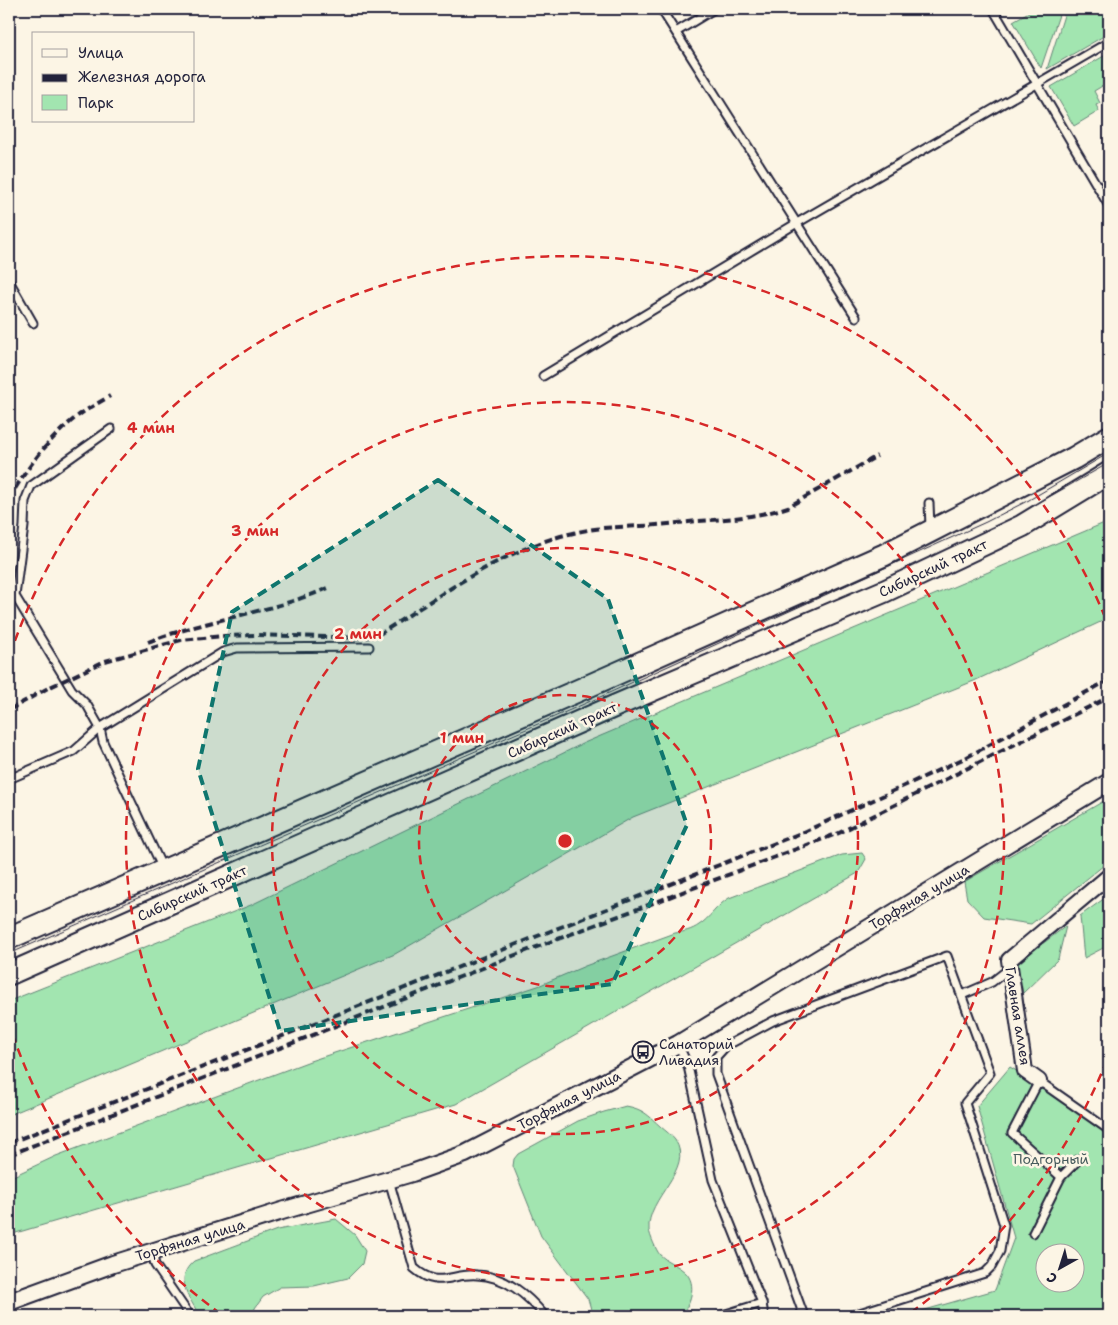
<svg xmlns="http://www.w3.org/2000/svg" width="1118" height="1325" viewBox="0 0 1118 1325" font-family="'Shantell Sans',sans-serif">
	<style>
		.green { fill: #a2e5b0; stroke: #628476; fill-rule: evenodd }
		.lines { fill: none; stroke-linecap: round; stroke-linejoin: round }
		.service-casing { stroke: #22223b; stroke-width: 11 }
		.minor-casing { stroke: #22223b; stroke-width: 18 }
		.tertiary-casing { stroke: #22223b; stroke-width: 20 }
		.primary-casing { stroke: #22223b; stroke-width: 25 }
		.service { stroke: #fcf5e5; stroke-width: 7 }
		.minor { stroke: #fcf5e5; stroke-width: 14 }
		.tertiary { stroke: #fcf5e5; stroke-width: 16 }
		.primary { stroke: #fcf5e5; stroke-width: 21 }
		.tram { stroke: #22223b; stroke-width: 1 }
		.rail { stroke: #22223b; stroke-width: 4; stroke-dasharray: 8 4; stroke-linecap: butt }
		.marked { fill: #0f766e; fill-opacity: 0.2; stroke: #0f766e; stroke-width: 4; stroke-dasharray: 10 6; stroke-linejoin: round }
		.ring { fill: none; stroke: #d62828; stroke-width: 2.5; stroke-dasharray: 9 6 }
		.labels { text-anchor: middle; stroke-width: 5; stroke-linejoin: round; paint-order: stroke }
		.street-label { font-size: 14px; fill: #22223b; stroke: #fcf5e5 }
		.poi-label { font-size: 14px; fill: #22223b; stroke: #fcf5e5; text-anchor: start }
		.park-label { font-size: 14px; fill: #485c5e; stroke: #fcf5e5 }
		.centre { fill: #d62828; stroke: #fcf5e5; stroke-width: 2.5 }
		.ring-label { font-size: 15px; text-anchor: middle; font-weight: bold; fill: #d62828; stroke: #fcf5e5; stroke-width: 5; stroke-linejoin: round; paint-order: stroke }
	</style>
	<rect width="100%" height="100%" fill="#fcf5e5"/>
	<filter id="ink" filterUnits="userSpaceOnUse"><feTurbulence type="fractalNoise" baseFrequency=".02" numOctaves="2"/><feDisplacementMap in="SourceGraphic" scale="10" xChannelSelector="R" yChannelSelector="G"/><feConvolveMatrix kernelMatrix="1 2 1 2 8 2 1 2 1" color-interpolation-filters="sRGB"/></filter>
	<g filter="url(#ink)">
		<g class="green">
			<path d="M1034 9H1061L1041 68 1013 21Z"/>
			<path d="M1066 9H1109V33L1047 69Z"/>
			<path d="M1109 53V82L1094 91 1100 103 1096 105 1099 111 1074 126 1051 87Z"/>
			<path d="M1109 521V618L974 681 633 817 395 954 9 1115V1001L251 905 584 743Z"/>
			<path d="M1109 798V861L1031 924 984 917 967 899 964 882Z"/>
			<path d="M862 853 866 859 858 873 456 1104 9 1235V1178L56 1156 310 1061 538 986 585 966 675 933C684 932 692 930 699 925 710 918 716 906 729 898L842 855Z"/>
			<path d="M1109 895V945L1084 958 1080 916Z"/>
			<path d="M1066 926 1058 959 1023 993 1017 963Z"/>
			<path d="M1010 1067 1109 1127V1316H904L995 1290 1014 1238 977 1106ZM1046 1252H1076V1282H1046Z"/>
			<path d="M626 1106C643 1109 648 1115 661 1127 666 1131 671 1135 675 1140 695 1169 646 1198 649 1230 650 1236 656 1250 660 1255 667 1262 678 1265 685 1272 698 1284 690 1306 680 1316H593L588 1299 541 1236 513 1166 514 1159 518 1154 578 1121 604 1112Z"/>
			<path d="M336 1219 355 1235 365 1251 362 1264 348 1278 314 1286 280 1287 263 1297 255 1308 253 1316H200C190 1299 173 1278 194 1261L277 1230Z"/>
		</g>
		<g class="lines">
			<g class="service-casing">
				<g id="service">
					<path d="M661 9 856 317"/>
					<path d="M993 9 1109 206"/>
					<path d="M676 32 714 9"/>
					<path d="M9 281 33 323"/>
					<path d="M9 297 15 293"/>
					<path d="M543 376 797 223 1109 42"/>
					<path d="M111 429 31 486 25 501 24 526 15 596 72 690 87 705 100 728 103 742 163 869"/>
					<path d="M929 503 930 527"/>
					<path d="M9 779 74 751 100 728 223 652 237 648 369 647"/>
					<path d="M962 995 992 982 1010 968"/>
					<path d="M678 1044 688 1066 713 1180 762 1303 719 1316"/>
					<path d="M1061 1177 1012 1133 1039 1081 1109 1130"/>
					<path d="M389 1180 414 1268C439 1290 450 1273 477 1275 506 1276 527 1295 545 1316"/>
					<path d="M1033 1233 1061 1177 1079 1159"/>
					<path d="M152 1252 155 1265 190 1316"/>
					<path d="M762 1303 764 1316"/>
					<path d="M804 1316 716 1074V1057L726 1046 773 1021 947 956 990 1073 965 1103 1004 1225 1000 1251 992 1266 985 1273 850 1316"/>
				</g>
			</g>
			<g class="minor-casing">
				<path id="minor" d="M1039 1081 1025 1071 1009 960 1109 876"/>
			</g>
			<g class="tertiary-casing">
				<path id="tertiary" d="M9 1302 113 1264 282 1211 412 1173 465 1154 678 1044 1109 782"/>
			</g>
			<g class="primary-casing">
				<g id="primary">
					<path d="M9 938 584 688 884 555 1074 458 1109 437"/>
					<path d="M9 974 615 706 885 591 1022 526 1109 473"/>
				</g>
			</g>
			<use href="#service" class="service"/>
			<use href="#minor" class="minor"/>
			<use href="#tertiary" class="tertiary"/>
			<use href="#primary" class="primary"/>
			<g class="tram">
				<path d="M1033 506 1109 463"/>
				<path d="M9 954 600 697 986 522 1029 500 1109 453"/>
			</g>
			<g class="rail">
				<path d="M9 499C27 467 50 437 79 415 89 408 100 402 110 396"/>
				<path d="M148 642C207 619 270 613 328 588"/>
				<path d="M9 710 48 688 105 661 181 640 224 636 255 635 364 638 378 635C443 594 510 543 588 530 605 527 623 527 641 526 660 525 679 523 698 521 728 519 758 517 788 507L877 456"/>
				<path d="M9 1143 806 831 967 757 1109 680"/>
				<path d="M9 1155 518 954 839 833 1109 697"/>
			</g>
		</g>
	</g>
	<path class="marked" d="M438 480 608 599 687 825 612 984 280 1031 198 769 232 612Z"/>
	<g class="ring">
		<circle cx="565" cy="841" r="146"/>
		<circle cx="565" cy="841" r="293"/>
		<circle cx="565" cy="841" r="439"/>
		<path d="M1107 1060A585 585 0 0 1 909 1314M221 1314A585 585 0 0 1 10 1027M10 655A585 585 0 0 1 1107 622"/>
	</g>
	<defs>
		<g id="bus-ring" transform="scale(1.125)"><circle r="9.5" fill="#fcf5e5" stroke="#22223b" stroke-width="1.5"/><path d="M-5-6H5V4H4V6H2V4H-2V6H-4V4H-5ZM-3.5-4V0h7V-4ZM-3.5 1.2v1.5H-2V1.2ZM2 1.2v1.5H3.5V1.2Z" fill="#22223b"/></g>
	</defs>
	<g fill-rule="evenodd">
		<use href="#bus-ring" x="643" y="1052"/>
	</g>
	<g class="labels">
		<g class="street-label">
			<text transform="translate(933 568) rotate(-25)" y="5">Сибирский тракт</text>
			<text transform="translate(562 730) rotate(-24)" y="5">Сибирский тракт</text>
			<text transform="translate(192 893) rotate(-24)" y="5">Сибирский тракт</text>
			<text transform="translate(919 897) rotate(-31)" y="5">Торфяная улица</text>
			<text transform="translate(1018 1016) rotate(81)" y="5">Главная аллея</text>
			<text transform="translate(569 1100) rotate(-27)" y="5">Торфяная улица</text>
			<text transform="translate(190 1240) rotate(-17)" y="5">Торфяная улица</text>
		</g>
		<g class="poi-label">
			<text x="659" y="1049">Санаторий<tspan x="659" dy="16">Ливадия</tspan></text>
		</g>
		<g class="park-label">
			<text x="1051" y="1164">Подгорный</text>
		</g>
	</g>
	<circle cx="565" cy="841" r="8" class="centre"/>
	<g class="ring-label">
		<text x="151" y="433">4 мин</text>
		<text x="255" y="536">3 мин</text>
		<text x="358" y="639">2 мин</text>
		<text x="462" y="743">1 мин</text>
	</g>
	<rect width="1118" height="1325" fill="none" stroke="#fcf5e5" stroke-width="30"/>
	<rect x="15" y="15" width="1088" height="1295" fill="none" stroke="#22223b" stroke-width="2" filter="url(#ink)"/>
	<rect x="32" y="32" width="162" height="90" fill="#fcf5e5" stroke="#a5a1a1"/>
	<rect x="42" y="49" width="25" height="8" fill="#fcf5e5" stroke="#a5a1a1"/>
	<text x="78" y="58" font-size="15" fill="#22223b">Улица</text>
	<rect x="42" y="74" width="25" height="8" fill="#22223b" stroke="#a5a1a1"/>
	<text x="78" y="82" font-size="15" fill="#22223b">Железная дорога</text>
	<rect x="42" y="95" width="25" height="15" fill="#a2e5b0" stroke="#a5a1a1"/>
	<text x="78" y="108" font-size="15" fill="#22223b">Парк</text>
	<g transform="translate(1060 1268) rotate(219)"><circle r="24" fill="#fcf5e5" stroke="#a5a1a1"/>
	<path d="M0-4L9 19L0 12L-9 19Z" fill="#22223b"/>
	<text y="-8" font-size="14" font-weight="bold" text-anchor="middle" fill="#22223b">С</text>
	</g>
</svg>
